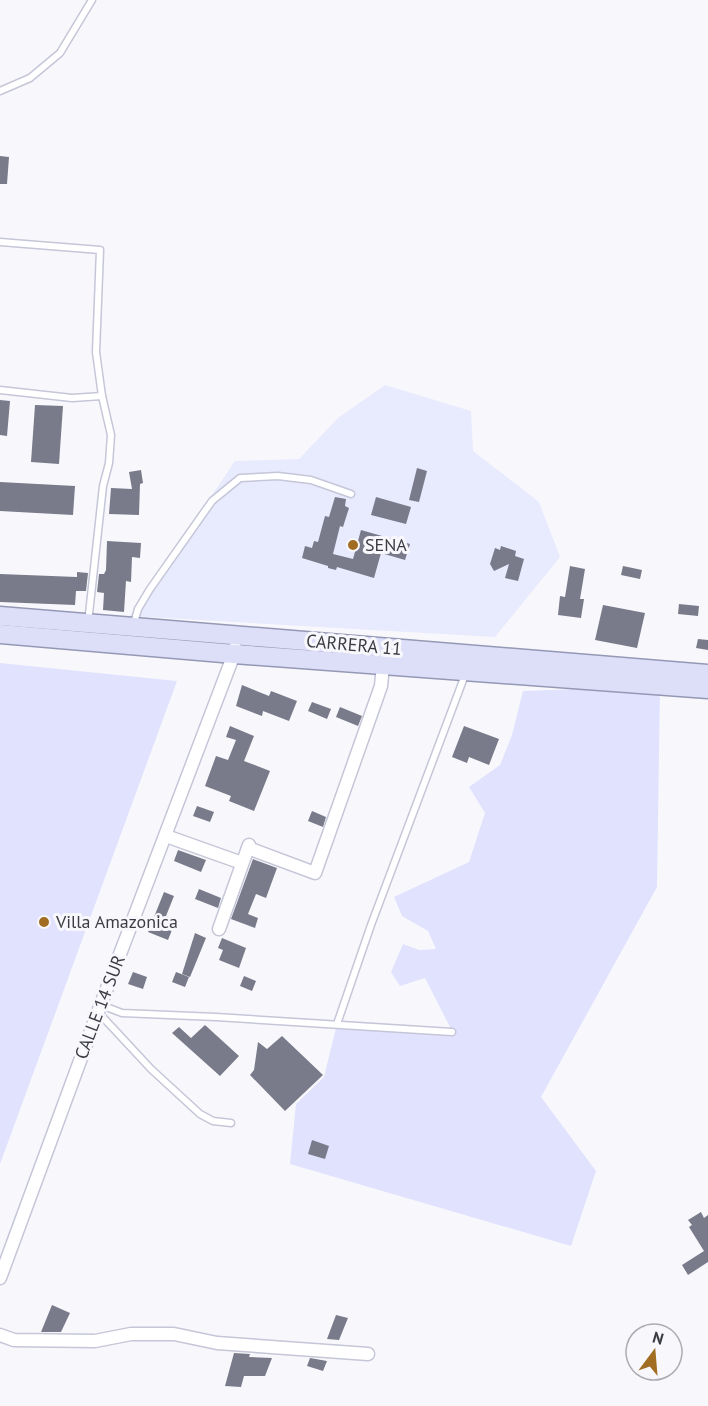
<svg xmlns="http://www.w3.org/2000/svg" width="708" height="1406" viewBox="0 0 708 1406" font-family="'PT Sans',sans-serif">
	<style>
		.built { fill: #e8eafe }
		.green { fill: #e0e2fe }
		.building { fill: #797a8a }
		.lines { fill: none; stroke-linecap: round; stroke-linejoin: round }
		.lane-casing { stroke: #c5c6d8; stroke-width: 9 }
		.street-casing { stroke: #c5c6d8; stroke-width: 15 }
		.primary-casing { stroke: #9598b5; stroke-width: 21 }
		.lane { stroke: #fff; stroke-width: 6 }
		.street { stroke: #fff; stroke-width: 12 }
		.primary { stroke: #dddff8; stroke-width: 18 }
		.poi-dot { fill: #a06d23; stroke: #f8f8fc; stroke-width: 2 }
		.labels { text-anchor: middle; stroke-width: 6; stroke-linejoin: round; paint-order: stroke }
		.poi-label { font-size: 18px; fill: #3b3c43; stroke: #f8f8fc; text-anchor: start }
		.street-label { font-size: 18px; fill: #3b3c43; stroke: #f8f8fc }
	</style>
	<rect width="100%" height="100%" fill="#f8f8fc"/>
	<path class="built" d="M385 385 471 411 473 451 539 502 560 557 495 637 130 616 235 461 299 459 338 418Z"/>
	<g class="green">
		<path d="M0 663 177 681 0 1164Z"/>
		<path d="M660 686 657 887 541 1097 596 1171 571 1246 290 1164 296 1104 324 1077 337 1024 452 1031 425 978 400 986 391 972 403 944 419 950 436 949 428 931 402 916 394 897 469 862 485 813 469 787 500 765 512 735 523 691Z"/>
	</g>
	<g class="building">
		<path d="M0 156 9 157 7 184H0Z"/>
		<path d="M0 400 10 401 7 436 0 435Z"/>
		<path d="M35 405 63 406 59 464 31 462Z"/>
		<path d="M417 468 427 471 419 502 409 500Z"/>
		<path d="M141 470 143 483 140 484 139 515 109 514 111 488 132 489 129 472Z"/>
		<path d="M0 482 75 486 73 515 0 511Z"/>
		<path d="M335 497 346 499 345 506 349 508 343 527 340 526 333 554 353 559 361 530 410 544 405 560 381 553 374 578 337 567 336 570 328 568V566L302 558 305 546 312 548 314 541 318 542 325 516 329 517Z"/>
		<path d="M376 497 411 507 406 524 371 515Z"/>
		<path d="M107 541 141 543 140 558 132 557 131 582 126 581 124 612 103 610 104 593 97 592 99 574H104L106 570Z"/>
		<path d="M501 546 516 551 515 556 524 559 518 581 505 578 509 564 494 571 490 564 495 548 500 550Z"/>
		<path d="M570 566 585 569 580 599H584L581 618 558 615 560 596 565 597Z"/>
		<path d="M623 566 642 570 640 579 621 575Z"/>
		<path d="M77 572 88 573 86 591H76L75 605 0 602V574L77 577Z"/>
		<path d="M679 604 699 606 698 616 678 614Z"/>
		<path d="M603 605 645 613 637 648 595 640Z"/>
		<path d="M698 639 708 640V650L696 648Z"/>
		<path d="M242 685 269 696 271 691 297 701 289 721 263 711 262 716 236 706Z"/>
		<path d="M312 702 331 709 327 719 308 711Z"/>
		<path d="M340 707 362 716 358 726 336 717Z"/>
		<path d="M230 726 254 736 244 761 270 771 254 811 229 801 231 796 205 786 216 756 228 760 236 740 226 737Z"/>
		<path d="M464 726 499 739 489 765 469 757 467 763 452 757Z"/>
		<path d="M197 806 214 812 210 822 193 816Z"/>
		<path d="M312 811 326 817 323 827 308 821Z"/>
		<path d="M178 850 206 860 201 872 174 861Z"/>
		<path d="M253 859 277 868 266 898 256 894 248 914 258 918 255 928 231 919Z"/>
		<path d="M199 889 221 898 218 908 195 899Z"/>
		<path d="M164 892 174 896 166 916 176 920 168 940 148 932Z"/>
		<path d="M195 933 206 938 190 977 182 974Z"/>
		<path d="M222 938 246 948 239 968 219 960 223 950 218 948Z"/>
		<path d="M133 972 147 977 143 989 128 984Z"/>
		<path d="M176 972 189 977 185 987 172 982Z"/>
		<path d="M244 976 256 981 252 991 240 986Z"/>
		<path d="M205 1025 239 1056 220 1076 172 1033 179 1027 191 1038Z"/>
		<path d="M282 1036 323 1075 285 1111 250 1075 254 1070 258 1042 267 1049Z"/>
		<path d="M312 1140 329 1146 325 1159 308 1154Z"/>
		<path d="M701 1212 704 1218 708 1215V1262L688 1275 682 1265 704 1251 689 1227 692 1225 688 1220Z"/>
		<path d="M52 1305 70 1313 61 1332H41Z"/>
		<path d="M336 1315 348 1318 339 1340 327 1339Z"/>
		<path d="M234 1353 250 1354 249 1357 272 1358 265 1376H244L241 1387 225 1386Z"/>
		<path d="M310 1358 327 1361 323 1371 307 1366Z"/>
	</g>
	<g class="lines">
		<g class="lane-casing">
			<g id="lane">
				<path d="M0 91 30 78 60 53 92 0"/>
				<path d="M0 242 100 250 96 352 102 396 111 435 109 463 103 486 88 623"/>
				<path d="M0 390 72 398 102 396"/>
				<path d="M134 623 138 609 150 589 212 501 240 478 278 476 311 480 351 494"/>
				<path d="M101 1005 122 1013 216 1017 452 1032"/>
				<path d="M98 1012 151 1069 200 1114 213 1121 231 1123"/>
				<path d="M337 1024 371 925 465 675"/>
			</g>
		</g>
		<g class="street-casing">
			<g id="street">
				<path d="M166 836 242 863"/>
				<path d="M248 848 315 873 381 686 383 665"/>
				<path d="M219 929 249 845"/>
				<path d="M0 1278 98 1012 234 654 235 648"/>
				<path d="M0 1335 14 1340 95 1341 131 1334H174L217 1343 368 1354"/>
			</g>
		</g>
		<g class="primary-casing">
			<g id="primary">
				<path d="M0 616 708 674"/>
				<path d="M0 634 234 654 708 689"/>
			</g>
		</g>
		<use href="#lane" class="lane"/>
		<use href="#street" class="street"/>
		<use href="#primary" class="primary"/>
	</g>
	<g class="poi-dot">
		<circle cx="353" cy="545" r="6"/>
		<circle cx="44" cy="922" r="6"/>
	</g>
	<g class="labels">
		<g class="poi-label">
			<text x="365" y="551">SENA</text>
			<text x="56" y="928">Villa Amazonica</text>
		</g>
		<g class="street-label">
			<text transform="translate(354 645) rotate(5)" y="6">CARRERA 11</text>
			<text transform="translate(100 1007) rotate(-69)" y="6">CALLE 14 SUR</text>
		</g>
	</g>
	<g transform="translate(654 1352) rotate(16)"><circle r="28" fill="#f8f8fc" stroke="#acadb2" stroke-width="1.5"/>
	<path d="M0-4.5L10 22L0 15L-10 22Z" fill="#a06d23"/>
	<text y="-9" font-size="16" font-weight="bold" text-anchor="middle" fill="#3b3c43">N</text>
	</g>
</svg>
